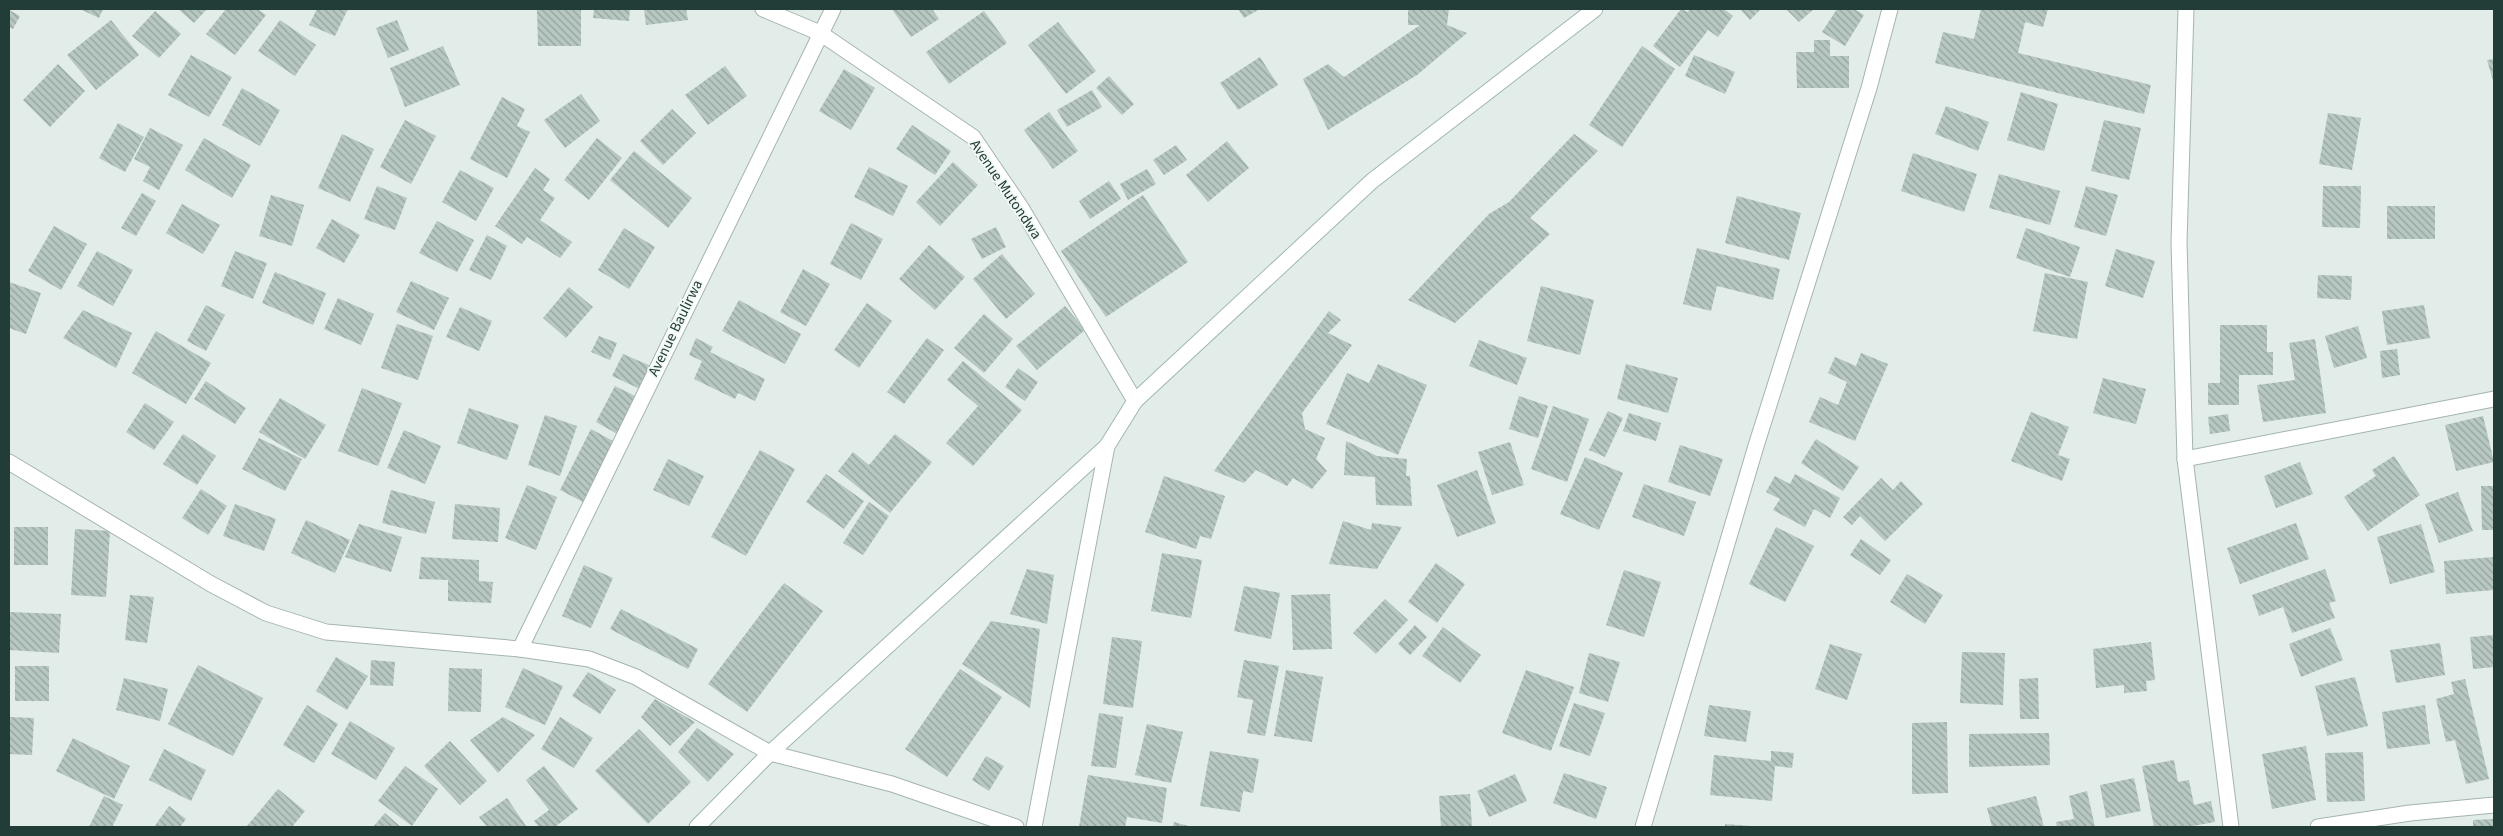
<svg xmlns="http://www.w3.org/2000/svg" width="2503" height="836" viewBox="0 0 2503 836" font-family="'Source Sans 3',sans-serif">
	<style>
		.building { fill: url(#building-back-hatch) }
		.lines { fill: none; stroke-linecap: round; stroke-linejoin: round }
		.minor-casing { stroke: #a5b4af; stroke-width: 17 }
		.secondary-casing { stroke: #a0b7b1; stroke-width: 17 }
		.minor { stroke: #fff; stroke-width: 15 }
		.secondary { stroke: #fff; stroke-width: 15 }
		.labels { text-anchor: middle; stroke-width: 4; stroke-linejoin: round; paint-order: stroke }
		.street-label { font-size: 15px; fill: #223d37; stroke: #f2f8f6 }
	</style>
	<defs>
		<pattern id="building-back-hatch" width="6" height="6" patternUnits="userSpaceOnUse" patternTransform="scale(1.25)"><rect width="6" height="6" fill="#b7c7c1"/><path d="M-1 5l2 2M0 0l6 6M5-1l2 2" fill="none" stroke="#94a39e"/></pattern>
	</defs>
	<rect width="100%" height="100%" fill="#e2ece8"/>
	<g class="building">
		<path d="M80 9H103L99 18Z"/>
		<path d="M178 9H207L194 23Z"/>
		<path d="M226 9H257L266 15 235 55 206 34Z"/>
		<path d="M317 9H348L335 36 309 25Z"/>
		<path d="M537 9H581V46H538Z"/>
		<path d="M594 9H630L629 21 593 18Z"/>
		<path d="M644 9H686L688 20 646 25Z"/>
		<path d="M892 9H932L939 19 911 37Z"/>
		<path d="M1238 9H1260L1244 18Z"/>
		<path d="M1408 9H1449L1447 25 1467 33 1417 75 1328 130 1303 79 1328 64 1344 77 1420 25H1408Z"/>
		<path d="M1681 9 1688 12 1690 9H1724L1733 16 1718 37 1708 30 1680 67 1653 46Z"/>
		<path d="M1740 9H1761L1750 20Z"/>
		<path d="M1786 9H1814L1799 22Z"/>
		<path d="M1837 9H1854L1864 15 1845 46 1822 32Z"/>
		<path d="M1981 9H2048L2043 27 2025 22 2018 53 2151 85 2144 114 1935 63 1943 32 1974 39Z"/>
		<path d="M9 10 20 16 13 29 9 27Z"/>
		<path d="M155 11 181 34 159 58 132 36Z"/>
		<path d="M984 11 1007 43 949 84 926 52Z"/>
		<path d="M111 20 139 55 96 90 67 55Z"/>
		<path d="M280 20 316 45 295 76 258 51Z"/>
		<path d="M397 20 409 50 388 58 376 28Z"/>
		<path d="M1058 22 1096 71 1066 94 1028 45Z"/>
		<path d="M1814 40H1830V56H1849V88H1797L1796 52H1814Z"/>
		<path d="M443 46 460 85 405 107 390 68Z"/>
		<path d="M1642 46 1675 69 1622 147 1589 125Z"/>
		<path d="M191 55 232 77 209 117 168 95Z"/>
		<path d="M1694 55 1735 72 1725 94 1685 76Z"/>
		<path d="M1260 57 1278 85 1238 110 1220 83Z"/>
		<path d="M2494 59V84L2487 60Z"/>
		<path d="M58 64 85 91 50 127 23 100Z"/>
		<path d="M725 66 747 96 708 125 685 95Z"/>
		<path d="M844 69 875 88 851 130 819 111Z"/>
		<path d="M1109 76 1134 104 1122 115 1096 88Z"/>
		<path d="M242 88 280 110 260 146 222 125Z"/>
		<path d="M1092 90 1102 107 1067 127 1057 110Z"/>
		<path d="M2021 92 2058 104 2044 151 2007 140Z"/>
		<path d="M581 94 600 121 565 148 544 120Z"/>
		<path d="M502 97 525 109 517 126 530 132 507 178 470 159Z"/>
		<path d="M1946 106 1989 122 1978 151 1935 134Z"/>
		<path d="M672 109 696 133 663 165 640 141Z"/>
		<path d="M1049 112 1078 151 1053 169 1024 130Z"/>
		<path d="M2328 113 2361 118 2352 170 2319 164Z"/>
		<path d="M405 120 436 136 411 184 380 167Z"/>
		<path d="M2104 120 2141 128 2129 180 2091 171Z"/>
		<path d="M118 123 144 137 125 172 99 158Z"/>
		<path d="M912 125 951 151 935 175 896 149Z"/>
		<path d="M150 128 183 145 159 190 143 181 150 167 134 159Z"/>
		<path d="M342 134 374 149 350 202 318 188Z"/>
		<path d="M1574 134 1598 151 1530 218 1550 234 1455 323 1408 300 1489 214 1509 202Z"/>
		<path d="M204 138 251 165 232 198 185 170Z"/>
		<path d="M597 138 622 158 589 200 564 180Z"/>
		<path d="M1227 141 1249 168 1208 202 1186 175Z"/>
		<path d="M1176 145 1187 160 1164 175 1153 160Z"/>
		<path d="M634 151 692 198 668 228 610 180Z"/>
		<path d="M1913 153 1977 174 1964 212 1901 191Z"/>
		<path d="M953 162 978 185 940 226 916 202Z"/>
		<path d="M869 167 908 186 893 216 854 197Z"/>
		<path d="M535 168 550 179 543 190 555 198 540 220 572 242 560 258 527 237 522 244 495 226Z"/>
		<path d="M1147 169 1156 184 1128 200 1120 184Z"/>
		<path d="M460 170 494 188 476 221 442 202Z"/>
		<path d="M1999 174 2060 191 2050 225 1989 208Z"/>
		<path d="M1109 181 1121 199 1090 219 1079 201Z"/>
		<path d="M377 186 407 198 395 230 364 219Z"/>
		<path d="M2086 186 2118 195 2106 236 2074 227Z"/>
		<path d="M2323 186H2361L2360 228 2322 227Z"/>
		<path d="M142 193 156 201 136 236 121 228Z"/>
		<path d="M271 195 304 205 292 246 259 236Z"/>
		<path d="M1143 195 1188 262 1106 317 1061 251Z"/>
		<path d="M1737 196 1801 213 1789 260 1725 243Z"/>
		<path d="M182 204 220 225 203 254 166 233Z"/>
		<rect x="2387" y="206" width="48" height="33"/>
		<path d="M332 219 360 235 344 263 316 248Z"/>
		<path d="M437 221 474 240 457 272 419 253Z"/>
		<path d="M851 223 883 239 861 280 830 264Z"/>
		<path d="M54 226 87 244 61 290 28 271Z"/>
		<path d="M996 227 1006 247 982 259 971 239Z"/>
		<path d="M624 228 655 247 629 289 598 270Z"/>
		<path d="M2026 228 2080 247 2070 277 2016 258Z"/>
		<path d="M487 235 507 246 491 280 469 270Z"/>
		<path d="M929 245 965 277 935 310 899 279Z"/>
		<path d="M1697 248 1780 269 1773 300 1717 286 1711 311 1683 304Z"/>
		<path d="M2116 249 2155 261 2143 298 2105 286Z"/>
		<path d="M97 251 133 270 113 306 77 286Z"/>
		<path d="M235 251 267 263 253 299 221 286Z"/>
		<path d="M1002 254 1035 294 1006 319 973 279Z"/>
		<path d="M803 269 830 284 806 326 780 312Z"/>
		<path d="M275 272 326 293 313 325 262 303Z"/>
		<path d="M2045 273 2088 282 2077 339 2033 331Z"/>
		<path d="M2318 275 2352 276 2351 300 2317 298Z"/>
		<path d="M411 281 449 298 434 330 396 312Z"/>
		<path d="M9 282 41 293 26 334 9 328Z"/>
		<path d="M1541 286 1594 300 1580 355 1527 341Z"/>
		<path d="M569 287 593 307 566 338 543 318Z"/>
		<path d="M338 298 374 314 361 345 324 329Z"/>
		<path d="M739 300 801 334 785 364 722 331Z"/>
		<path d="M867 303 892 321 859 368 834 350Z"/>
		<path d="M206 305 225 315 206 351 187 341Z"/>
		<path d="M2424 305 2430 338 2387 345 2382 311Z"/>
		<path d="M1065 306 1085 330 1037 370 1016 346Z"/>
		<path d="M460 307 492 321 479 351 446 337Z"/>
		<path d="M83 310 132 333 116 368 63 338Z"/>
		<path d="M1329 311 1341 320 1328 333 1352 345 1302 413 1305 429 1325 438 1316 459 1327 471 1312 489 1293 478 1287 486 1256 470 1244 483 1214 471Z"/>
		<path d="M984 314 1013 339 984 373 954 348Z"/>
		<path d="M397 324 433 336 418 380 381 368Z"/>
		<path d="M2220 325H2267V352H2273V375H2239V405H2208V383H2220Z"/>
		<path d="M2358 326 2367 358 2334 368 2325 336Z"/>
		<path d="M156 331 211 363 186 404 132 373Z"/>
		<path d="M599 336 617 343 610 360 591 352Z"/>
		<path d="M696 338 713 347 710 352 765 379 755 401 738 393 735 399 694 379 702 361 689 355Z"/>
		<path d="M927 338 944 350 904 404 887 392Z"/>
		<path d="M2315 339 2326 413 2263 422 2257 385 2295 380 2289 343Z"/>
		<path d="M1479 340 1527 358 1517 385 1469 366Z"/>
		<path d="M2397 349 2400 375 2382 378 2380 351Z"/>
		<path d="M1861 353 1888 364 1855 441 1809 422 1820 397 1838 405 1847 382 1828 373 1835 357 1856 366Z"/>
		<path d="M623 354 651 366 640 389 612 376Z"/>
		<path d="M963 361 1022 410 973 466 946 443 978 406 947 380Z"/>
		<path d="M1378 364 1427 385 1398 455 1326 424 1347 373 1369 383Z"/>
		<path d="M1626 364 1678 378 1668 413 1617 399Z"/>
		<path d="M1018 368 1038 382 1025 401 1005 387Z"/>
		<path d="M2103 378 2146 389 2136 424 2093 413Z"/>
		<path d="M206 381 246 408 235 424 194 399Z"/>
		<path d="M615 386 639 398 619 435 596 422Z"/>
		<path d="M362 388 402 403 378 466 338 451Z"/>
		<path d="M1519 396 1548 406 1538 438 1509 429Z"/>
		<path d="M280 398 326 425 305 459 259 432Z"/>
		<path d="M145 403 174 422 154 450 126 432Z"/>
		<path d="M1553 406 1589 419 1567 482 1531 469Z"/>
		<path d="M469 408 519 425 507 460 457 443Z"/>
		<path d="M1608 411 1623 418 1605 457 1589 450Z"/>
		<path d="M2031 412 2069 427 2058 455 2070 459 2062 481 2011 461Z"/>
		<path d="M1629 413 1661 423 1656 441 1623 431Z"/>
		<path d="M2228 414 2230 431 2210 434 2208 417Z"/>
		<path d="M545 415 577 426 560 476 528 465Z"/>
		<path d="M2483 416 2494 462 2456 471 2445 425Z"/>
		<path d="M591 429 615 442 585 503 560 490Z"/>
		<path d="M404 430 441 446 425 484 387 468Z"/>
		<path d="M183 434 216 456 197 485 163 464Z"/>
		<path d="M895 434 932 462 890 513 838 471 853 452 869 465Z"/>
		<path d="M259 438 302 459 285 491 242 469Z"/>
		<path d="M1816 439 1859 467 1843 491 1801 463Z"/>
		<path d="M1346 441 1377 456 1407 459 1406 476H1410L1412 506 1376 505 1375 477 1344 475Z"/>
		<path d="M1510 442 1524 485 1492 495 1478 452Z"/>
		<path d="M1680 445 1723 459 1710 496 1668 482Z"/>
		<path d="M760 450 795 469 746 556 711 537Z"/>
		<path d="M2394 456 2420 495 2368 531 2344 497 2376 476 2372 470Z"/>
		<path d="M1585 457 1623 473 1599 530 1560 514Z"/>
		<path d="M668 459 704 476 689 506 653 490Z"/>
		<path d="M2300 462 2313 494 2276 508 2264 476Z"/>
		<path d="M1477 470 1496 523 1457 537 1437 485Z"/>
		<path d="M826 474 864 501 844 529 806 502Z"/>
		<path d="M1795 474 1840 498 1830 518 1814 509 1805 527 1773 510 1780 499 1766 492 1775 476 1790 484Z"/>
		<path d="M1164 476 1225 496 1211 539 1200 536 1196 549 1145 532Z"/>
		<path d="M1881 478 1893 490 1901 481 1923 504 1885 541 1860 516 1852 525 1843 517Z"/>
		<path d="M1644 484 1696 502 1684 536 1632 517Z"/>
		<path d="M527 485 557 497 536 550 505 538Z"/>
		<path d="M2481 486H2494V530H2482Z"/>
		<path d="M201 489 227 506 208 535 182 518Z"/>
		<path d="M391 490 435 502 426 534 382 523Z"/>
		<path d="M2458 492 2473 531 2439 543 2425 504Z"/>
		<path d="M869 502 889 516 863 555 843 543Z"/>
		<path d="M235 504 276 519 264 551 223 536Z"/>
		<path d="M455 504 500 508 498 542 452 539Z"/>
		<path d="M306 520 350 540 335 573 291 553Z"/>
		<path d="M1343 521 1371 530 1372 523 1402 527 1377 569 1329 564Z"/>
		<path d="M2296 523 2309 559 2240 584 2227 548Z"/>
		<path d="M359 524 402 537 391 572 345 557Z"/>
		<path d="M2421 524 2435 572 2390 584 2377 537Z"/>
		<rect x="14" y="527" width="34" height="38"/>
		<path d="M1776 527 1814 546 1785 602 1749 584Z"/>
		<path d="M75 529 110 531 106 597 71 595Z"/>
		<path d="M1861 539 1891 560 1880 575 1850 555Z"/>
		<path d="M1162 553 1202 560 1191 618 1151 611Z"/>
		<path d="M421 557 479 560V581L493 582 491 603 448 601V580L419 579Z"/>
		<path d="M2494 557V590L2446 594 2444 561Z"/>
		<path d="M1436 563 1465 584 1437 623 1408 602Z"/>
		<path d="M584 565 613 578 591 628 562 616Z"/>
		<path d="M1027 569 1054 575 1047 624 1010 614Z"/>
		<path d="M2325 569 2336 601 2329 603 2335 618 2292 633 2283 607 2259 616 2252 595Z"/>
		<path d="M1624 570 1661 582 1644 637 1606 625Z"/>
		<path d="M1907 574 1943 595 1925 624 1890 602Z"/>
		<path d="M784 583 823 611 747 712 708 684Z"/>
		<path d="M1244 586 1280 593 1271 639 1234 631Z"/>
		<path d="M1330 594 1332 649 1293 650 1291 595Z"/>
		<path d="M130 595 154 597 147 643 125 640Z"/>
		<path d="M1385 599 1408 620 1376 654 1353 633Z"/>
		<path d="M621 609 698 649 688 669 610 629Z"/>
		<path d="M9 612 61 614 59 653 9 650Z"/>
		<path d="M991 621 1040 629 1030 708 962 664Z"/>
		<path d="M1415 625 1427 637 1410 655 1398 644Z"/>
		<path d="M1443 627 1481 655 1460 683 1422 656Z"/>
		<path d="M2330 628 2343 660 2301 677 2289 644Z"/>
		<path d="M2494 635V667L2473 669 2470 637Z"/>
		<path d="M1112 637 1142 641 1133 708 1103 704Z"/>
		<path d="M2151 642 2155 680 2146 681 2147 691 2124 693V685L2096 688 2093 649Z"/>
		<path d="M2440 643 2445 675 2396 683 2390 650Z"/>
		<path d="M1830 644 1862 654 1847 700 1815 689Z"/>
		<path d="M1962 652 2005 653 2003 705 1960 703Z"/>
		<path d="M1589 653 1620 662 1608 702 1579 693Z"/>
		<path d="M336 657 368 676 347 710 316 691Z"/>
		<path d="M371 660 395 662 393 686 370 685Z"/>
		<path d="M1244 660 1279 666 1265 736 1247 733 1253 700 1237 697Z"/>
		<path d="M198 665 263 698 233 756 168 724Z"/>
		<rect x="15" y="666" width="34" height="35"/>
		<path d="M449 668 482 669 481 712 448 711Z"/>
		<path d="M523 668 563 686 545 725 505 707Z"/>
		<path d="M960 669 1002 697 947 777 905 749Z"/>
		<path d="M1286 670 1323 677 1312 742 1274 736Z"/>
		<path d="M1526 670 1574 687 1551 751 1502 733Z"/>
		<path d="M588 672 616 690 600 714 572 696Z"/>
		<path d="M2355 677 2368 726 2327 736 2315 686Z"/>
		<path d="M124 678 168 689 160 721 116 710Z"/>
		<path d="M2038 678 2039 719H2020L2019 679Z"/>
		<path d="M2465 679 2489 779 2466 784 2455 740 2446 742 2436 699 2454 694 2451 682Z"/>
		<path d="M655 699 695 722 670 746 641 717Z"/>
		<path d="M1574 703 1605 713 1590 756 1559 746Z"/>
		<path d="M307 705 338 724 314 763 283 745Z"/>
		<path d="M1709 705 1751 711 1746 742 1704 736Z"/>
		<path d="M2425 705 2430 744 2387 749 2382 712Z"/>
		<path d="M1099 713 1123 717 1116 768 1091 766Z"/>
		<path d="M9 717 34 718 32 755 9 754Z"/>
		<path d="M503 717 535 735 498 773 470 740Z"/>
		<path d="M560 717 593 738 574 768 541 749Z"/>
		<path d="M350 721 395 748 376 780 331 754Z"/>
		<path d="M1947 722 1948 793 1912 794V723Z"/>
		<path d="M1147 724 1183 732 1171 783 1135 775Z"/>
		<path d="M697 728 734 754 708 782 678 752Z"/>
		<path d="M639 729 691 782 648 824 595 771Z"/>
		<path d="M2049 733 2050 765 1969 767V734Z"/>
		<path d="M73 738 130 766 114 799 56 771Z"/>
		<path d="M450 741 487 781 460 805 424 766Z"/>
		<path d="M2306 746 2316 800 2272 809 2262 754Z"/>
		<path d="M164 749 206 770 191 801 149 780Z"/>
		<path d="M1210 751 1259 759 1253 793 1243 791 1240 812 1200 806Z"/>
		<path d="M1771 751 1794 753 1792 768 1775 766 1772 801 1710 795 1714 755 1771 761Z"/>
		<path d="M2363 752 2365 801 2327 802 2325 753Z"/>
		<path d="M986 756 1004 766 989 791 972 780Z"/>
		<path d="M2174 760 2178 782 2189 780 2194 805 2211 801 2215 822 2187 827H2154L2142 766Z"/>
		<path d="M405 766 438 789 412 826 378 801Z"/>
		<path d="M544 766 578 809 555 827H539L534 821 549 810 526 780Z"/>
		<path d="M1564 773 1607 787 1596 819 1553 803Z"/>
		<path d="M1515 774 1527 801 1489 817 1477 791Z"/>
		<path d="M1088 775 1167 788 1162 823 1127 817 1125 827H1079Z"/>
		<path d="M2134 778 2141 811 2106 818 2100 785Z"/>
		<path d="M278 789 305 811 292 827H249L247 826Z"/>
		<path d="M2087 791 2095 827H2057L2056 822 2074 819 2069 796Z"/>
		<path d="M1470 794 1472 827H1441L1439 796Z"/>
		<path d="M104 796 123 805 112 827H89Z"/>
		<path d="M2036 796 2044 827H1992L1987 808Z"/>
		<path d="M507 798 526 826 487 827 479 817Z"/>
		<path d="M169 806 186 819 180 827H154Z"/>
		<path d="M385 813 401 827H373Z"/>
		<path d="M2494 819V827H2473V820Z"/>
		<path d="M1174 822 1192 827H1173Z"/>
		<path d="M1725 824 1751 826V827H1725Z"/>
	</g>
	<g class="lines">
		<g class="minor-casing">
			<g id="minor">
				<path d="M763 9 820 33 973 137 1022 209 1135 401"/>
				<path d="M2186 9 2179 242 2185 459 2231 827"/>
				<path d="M2185 459 2494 399"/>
				<path d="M9 462 211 584 266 613 326 632 520 649 589 659 636 677 770 753 892 784 1016 827"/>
				<path d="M520 649 833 9"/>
				<path d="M1034 827 1107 446"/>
				<path d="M1643 827 1756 446 1869 88 1890 9"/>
				<path d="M2318 827 2410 813 2494 805"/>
			</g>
		</g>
		<g class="secondary-casing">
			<path id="secondary" d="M697 827 770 753 1107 446 1135 401 1372 181 1595 9"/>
		</g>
		<use href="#minor" class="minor"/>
		<use href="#secondary" class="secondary"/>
	</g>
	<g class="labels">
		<g class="street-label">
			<text transform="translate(1006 189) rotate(56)" y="5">Avenue Mutondwa</text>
			<text transform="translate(675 328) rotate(-64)" y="5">Avenue Baulirwa</text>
		</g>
	</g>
	<rect width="2503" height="836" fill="none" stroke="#223d37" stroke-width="20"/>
</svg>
